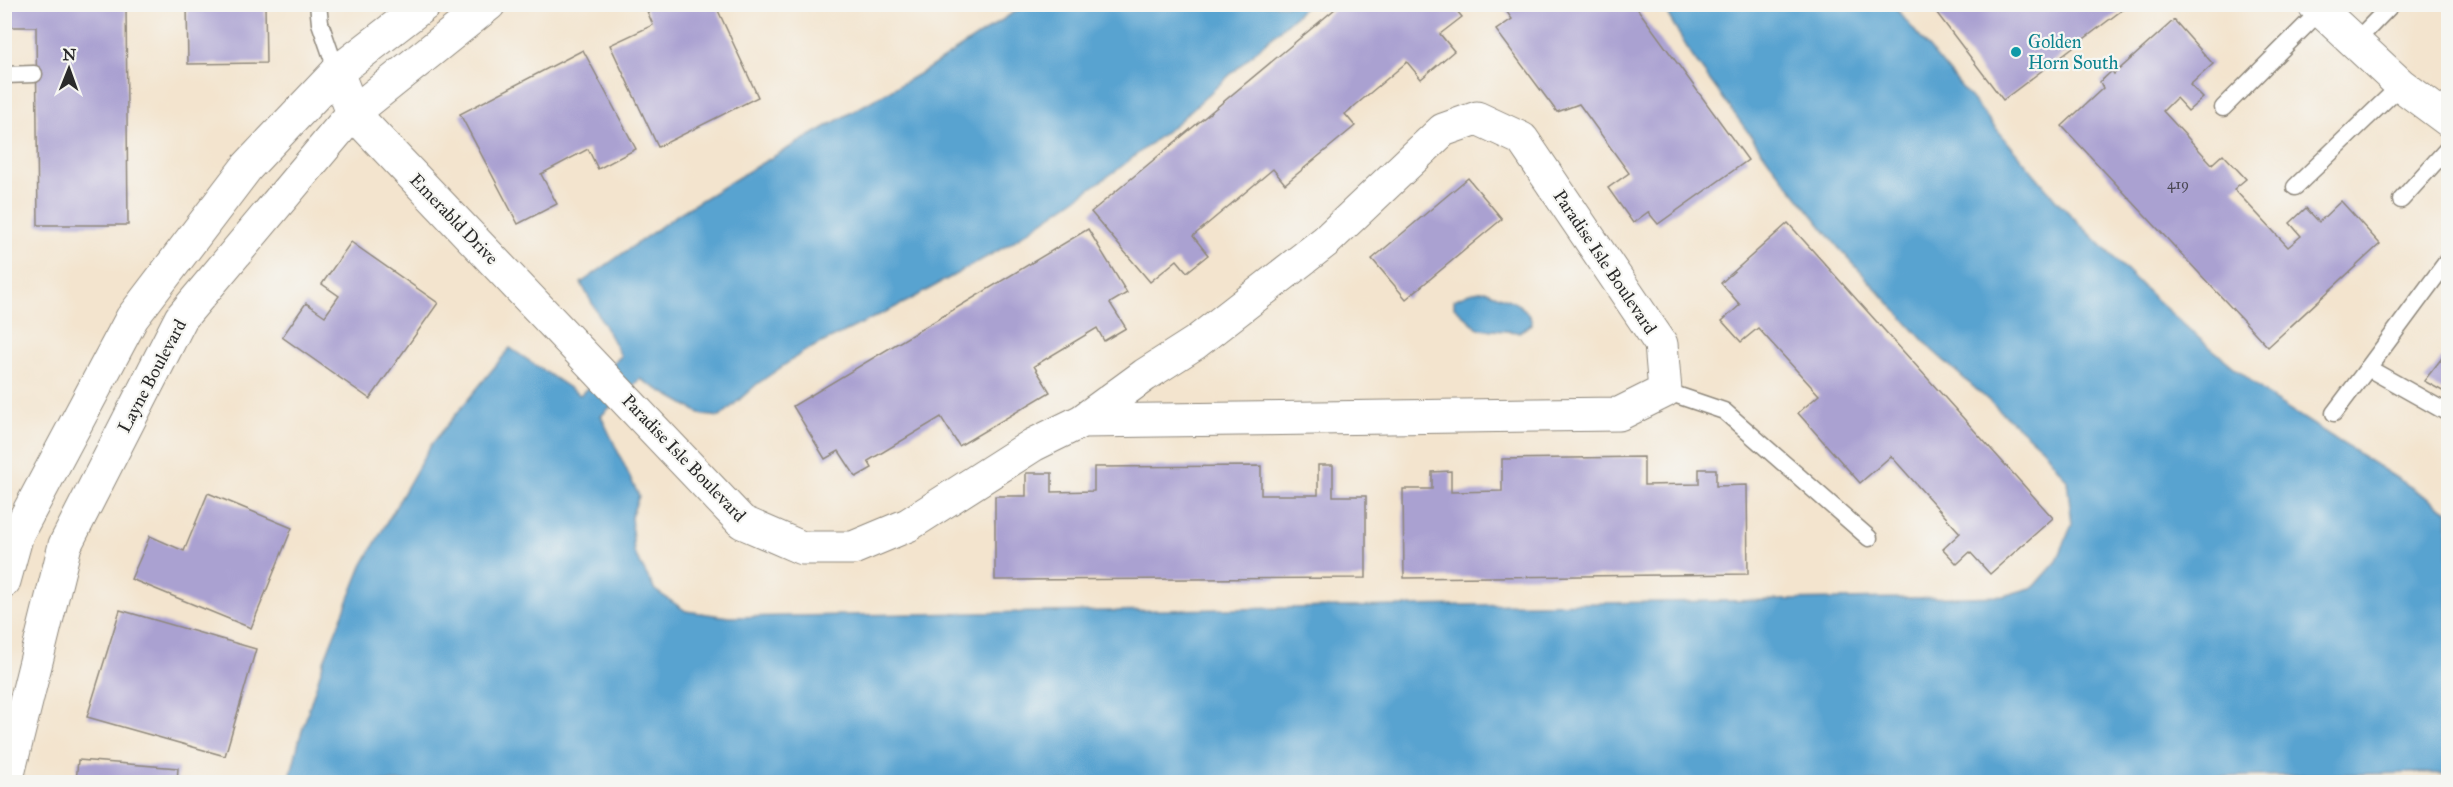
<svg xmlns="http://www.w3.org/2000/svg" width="2453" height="787" viewBox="0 0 2453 787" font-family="'IM FELL Great Primer',serif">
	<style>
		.water { fill: #58a3d0; stroke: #42677e; stroke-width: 1.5 }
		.building { fill: #aaa1d1 }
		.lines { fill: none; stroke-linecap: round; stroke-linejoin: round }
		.lane-casing { stroke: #8f887c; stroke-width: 19 }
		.street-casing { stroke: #8f887c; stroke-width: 35 }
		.lane { stroke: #fff; stroke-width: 16 }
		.street { stroke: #fff; stroke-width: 33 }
		.culture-dot { fill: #0f9aa8; stroke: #f6f6f2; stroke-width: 2 }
		.labels { text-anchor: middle; stroke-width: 4.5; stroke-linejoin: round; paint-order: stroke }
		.number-label { font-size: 15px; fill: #4b4854 }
		.culture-label { font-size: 18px; fill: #0d838f; stroke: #f6f6f2; text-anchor: start }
		.street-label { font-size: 18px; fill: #2b2b2b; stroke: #f6f6f2 }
	</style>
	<rect width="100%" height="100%" fill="#f6f6f2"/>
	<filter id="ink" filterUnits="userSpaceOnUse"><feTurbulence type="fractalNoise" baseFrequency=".0167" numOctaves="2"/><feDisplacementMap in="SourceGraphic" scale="12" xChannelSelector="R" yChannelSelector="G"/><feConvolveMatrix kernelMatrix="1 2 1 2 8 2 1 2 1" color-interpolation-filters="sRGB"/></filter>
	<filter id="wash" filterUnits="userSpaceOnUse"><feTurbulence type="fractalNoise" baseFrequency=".008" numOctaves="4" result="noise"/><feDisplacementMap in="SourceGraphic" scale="24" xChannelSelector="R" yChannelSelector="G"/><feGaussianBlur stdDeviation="1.35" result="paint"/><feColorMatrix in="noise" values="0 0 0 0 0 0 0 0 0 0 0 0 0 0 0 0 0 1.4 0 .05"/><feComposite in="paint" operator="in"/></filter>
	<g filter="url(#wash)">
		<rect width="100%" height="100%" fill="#f3e4ce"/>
		<g class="water">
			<path d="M1025 5H1307L1178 122 1117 170 1008 245 908 301 805 351 757 384 720 417 703 415 640 379 601 416 639 496 631 517 634 552 655 590 686 611 729 617 1966 597 2003 596 2034 587 2057 561 2072 524 2067 480 2043 449 1932 350 1838 247 1770 162 1692 56 1662 5H1893L2057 201 2153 297 2200 339 2273 399 2448 511V774L2417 773 1965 782H289L300 737 324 661 362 566 431 445 510 348 580 395 621 356 581 283 680 213 757 166 926 70Z"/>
			<path d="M1485 290C1502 298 1529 303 1532 324L1519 332 1479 329 1454 307V300L1469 293Z"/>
		</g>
		<g id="blocks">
			<g class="building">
				<path d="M4 4H126L128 225H38L36 27H4Z"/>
				<path d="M187 4H265L266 63 188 64Z"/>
				<path d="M644 4H715L758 97 658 147 610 45 653 25Z"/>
				<path d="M1341 4H1451L1462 17 1440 34 1454 51 1421 79 1407 62 1345 114 1355 126 1285 184 1273 169 1193 236 1208 255 1187 272 1177 260 1150 282 1091 212Z"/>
				<path d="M1501 4H1634L1748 160 1658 224 1648 212 1633 223 1608 188 1629 173 1579 104 1557 112 1496 30 1512 19Z"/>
				<path d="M1930 4H2130L2003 100Z"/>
				<path d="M2174 20 2213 64 2190 85 2203 98 2188 111 2176 98 2163 111 2212 164 2223 154 2246 179 2234 189 2288 247 2301 236 2290 223 2306 208 2319 222 2341 201 2380 244 2268 347 2062 126 2103 88 2100 82 2112 71 2114 74Z"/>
				<path d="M583 50 636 149 598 169 588 149 541 174 557 204 518 224 460 114Z"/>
				<path d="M1468 178 1502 219 1406 299 1372 259Z"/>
				<path d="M1788 223 2053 518 1990 574 1970 552 1957 564 1943 549 1960 533 1891 456 1860 483 1798 413 1819 395 1758 328 1741 342 1722 321 1740 305 1721 283Z"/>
				<path d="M1088 229 1127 293 1110 303 1126 328 1104 341 1097 328 1034 366 1050 392 959 446 941 417 868 461 872 468 856 477 839 451 825 459 793 406Z"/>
				<path d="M351 242 438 303 370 399 282 337 306 303 325 316 339 296 322 284Z"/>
				<path d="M2442 358 2448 361V394L2424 381Z"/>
				<path d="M1644 457V485L1699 484V469H1716V486L1747 485 1748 574 1404 578 1403 489H1432V472L1451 471V492L1502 491V459Z"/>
				<path d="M1318 465H1333V496H1366V578L995 580V496H1026V473H1052V492L1094 491V467L1261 466V495H1318Z"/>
				<path d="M208 493 292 528 251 628 131 579 150 536 184 551Z"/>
				<path d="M120 610 256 649 225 756 87 717Z"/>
				<path d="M78 760 178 768 177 782H76Z"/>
			</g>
		</g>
	</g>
	<g filter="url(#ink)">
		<use href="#blocks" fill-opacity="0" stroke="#8f887c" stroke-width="1.5"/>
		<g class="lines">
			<g class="lane-casing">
				<g id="lane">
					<path d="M318 4 320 23 337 72"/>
					<path d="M2354 43 2392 4"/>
					<path d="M4 75 34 74"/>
					<path d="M2223 108 2320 11"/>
					<path d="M2295 187 2401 85"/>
					<path d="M2401 200 2448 148"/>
					<path d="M2368 368 2448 260"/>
					<path d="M1665 391 1724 411 1869 538"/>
					<path d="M2334 413 2368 368 2448 413"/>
				</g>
			</g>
			<g class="street-casing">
				<g id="street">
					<path d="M2314 4 2401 85 2448 120"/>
					<path d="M337 72 353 113 742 522 802 548H853L908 525 1033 445 1082 421 1145 375 1195 343 1326 241 1443 130 1477 118 1522 139 1661 344 1665 391 1619 414 1082 421"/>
					<path d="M4 581 17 534 132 318 247 167 337 72 425 4"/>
					<path d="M6 782 65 545 181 318 353 113 489 4"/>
				</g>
			</g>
			<use href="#lane" class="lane"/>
			<use href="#street" class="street"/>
		</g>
	</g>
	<circle class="culture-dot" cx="2016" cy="52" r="6"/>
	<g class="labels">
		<g class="number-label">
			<text x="2178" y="189">419</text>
		</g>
		<g class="culture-label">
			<text x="2028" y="48">Golden<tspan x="2028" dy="21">Horn South</tspan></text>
		</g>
		<g class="street-label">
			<text transform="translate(454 219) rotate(46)" y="6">Emerabld Drive</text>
			<text transform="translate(1605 262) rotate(56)" y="6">Paradise Isle Boulevard</text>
			<text transform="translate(152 376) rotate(-62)" y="6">Layne Boulevard</text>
			<text transform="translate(684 458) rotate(46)" y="6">Paradise Isle Boulevard</text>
		</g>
	</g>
	<rect width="2453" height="787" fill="none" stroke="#f6f6f2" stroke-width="24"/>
	<g transform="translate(69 69) rotate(1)" stroke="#f6f6f2" stroke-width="4.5" paint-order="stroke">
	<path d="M0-4.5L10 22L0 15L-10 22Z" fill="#2b2b2b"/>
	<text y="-9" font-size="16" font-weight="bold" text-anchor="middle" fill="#2b2b2b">N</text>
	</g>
</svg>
